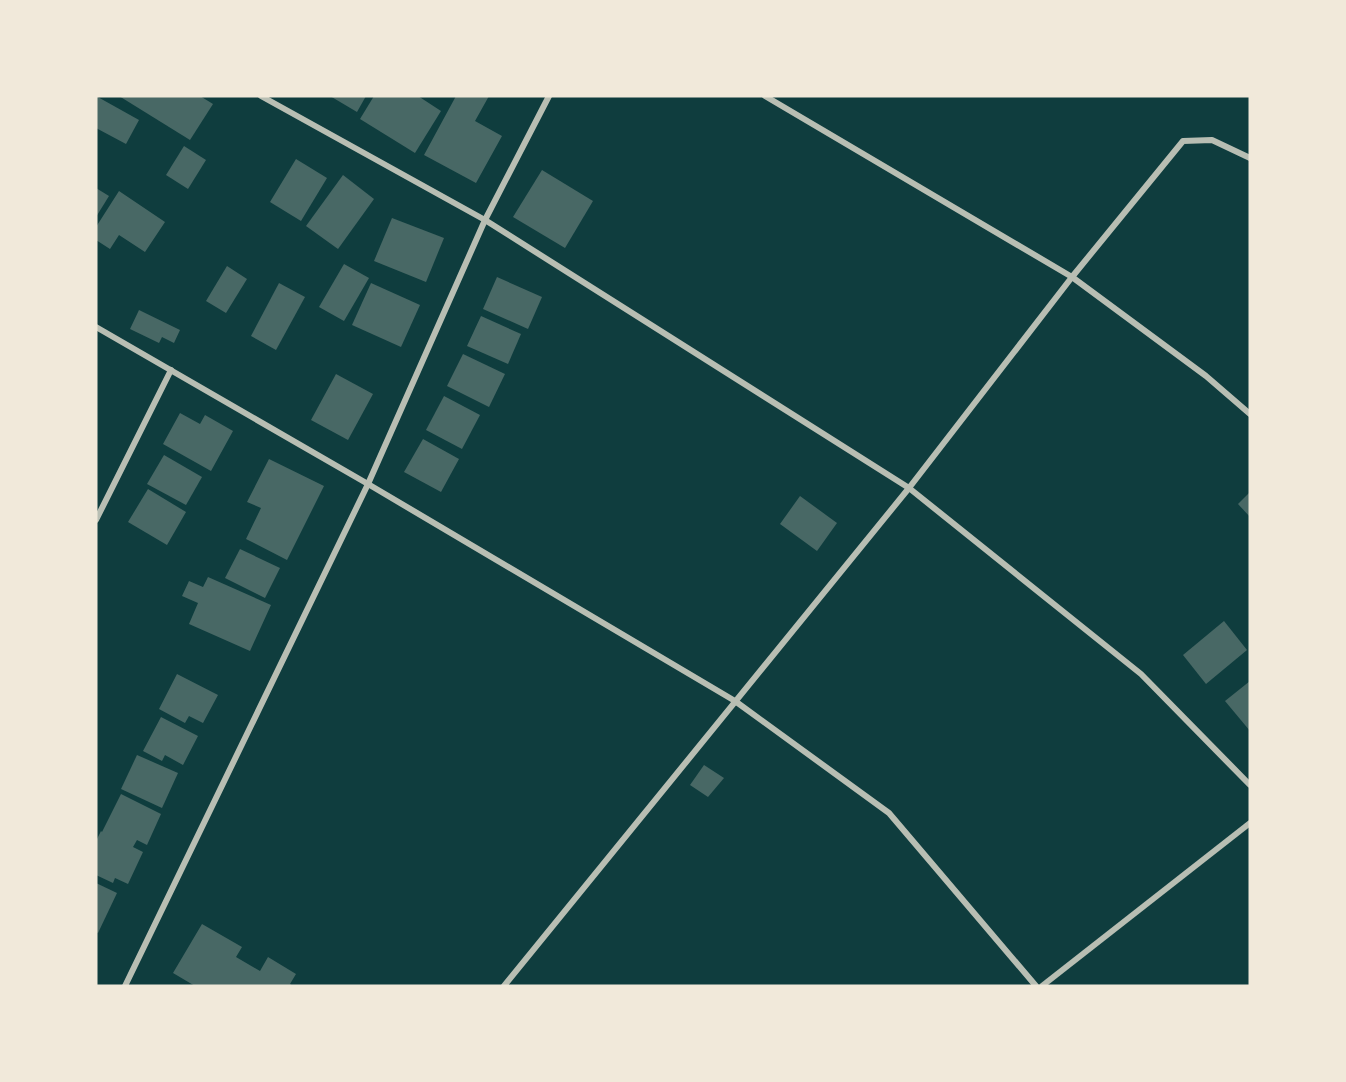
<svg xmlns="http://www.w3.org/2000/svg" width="1346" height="1082" viewBox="0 0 1346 1082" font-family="Inter,sans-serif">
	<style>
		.building { fill: #486865 }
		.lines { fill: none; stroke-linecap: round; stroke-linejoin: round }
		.minor { stroke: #b8beb3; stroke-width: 6 }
	</style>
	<rect width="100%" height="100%" fill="#0f3d3e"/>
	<g class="building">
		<path d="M96 96 139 120 126 144 96 128Z"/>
		<path d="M119 96H200L213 104 190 140Z"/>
		<path d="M330 96H366L357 112Z"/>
		<path d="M374 96H418L441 111 415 153 360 119Z"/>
		<path d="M456 96H489L475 121 502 136 476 183 424 155Z"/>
		<path d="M184 146 206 160 188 189 166 175Z"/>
		<path d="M296 159 327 178 301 221 270 202Z"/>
		<path d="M542 170 593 201 565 248 513 217Z"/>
		<path d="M343 175 374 199 338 249 306 226Z"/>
		<path d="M96 188 109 196 96 217Z"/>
		<path d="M119 191 165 222 145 252 119 235 110 249 96 240V227Z"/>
		<path d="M392 218 444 238 426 282 374 261Z"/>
		<path d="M344 264 369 278 344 321 319 307Z"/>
		<path d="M227 266 247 279 226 313 206 301Z"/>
		<path d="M497 277 542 297 528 329 483 309Z"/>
		<path d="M279 283 305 297 276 350 251 336Z"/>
		<path d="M371 283 420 305 401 347 352 325Z"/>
		<path d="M139 310 180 330 174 343 162 337 159 343 130 329Z"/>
		<path d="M481 316 521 334 508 364 467 346Z"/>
		<path d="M463 354 505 374 489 407 447 386Z"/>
		<path d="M336 374 373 394 348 440 311 420Z"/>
		<path d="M444 396 480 415 462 449 426 430Z"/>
		<path d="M180 413 200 424 205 415 233 431 211 471 163 444Z"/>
		<path d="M423 439 459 459 441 492 404 472Z"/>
		<path d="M164 455 202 477 186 505 147 484Z"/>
		<path d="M269 459 324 486 287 560 246 539 261 508 247 502Z"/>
		<path d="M148 489 186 512 167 545 128 522Z"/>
		<path d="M1250 492V517L1238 504Z"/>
		<path d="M800 496 837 523 817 551 780 524Z"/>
		<path d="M240 549 280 568 265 598 225 578Z"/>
		<path d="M208 577 271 605 250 651 189 624 198 603 182 596 189 581 203 587Z"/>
		<path d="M1224 621 1247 650 1206 684 1183 655Z"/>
		<path d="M177 674 218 695 203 723 189 716 185 723 159 709Z"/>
		<path d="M1250 681V731L1225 701Z"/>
		<path d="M161 717 198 736 183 765 165 755 162 761 143 751Z"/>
		<path d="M137 755 178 773 162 808 121 789Z"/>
		<path d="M704 765 724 778 708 797 690 785Z"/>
		<path d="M121 794 161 814 147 845 137 840 133 847 143 852 128 884 115 878 113 883 96 875V841L101 831 102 832Z"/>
		<path d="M96 883 117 893 98 933 96 932Z"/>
		<path d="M202 924 242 947 236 957 260 971 268 957 296 974 290 984 293 986H195L173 973Z"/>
	</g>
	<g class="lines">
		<g class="minor">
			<path d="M261 96 485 220 909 488 1141 674 1250 785"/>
			<path d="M765 96 1072 277 1206 376 1250 414"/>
			<path d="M96 327 368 484 735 701 889 813 1036 986"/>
			<path d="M96 520 171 370"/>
			<path d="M125 986 368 484 485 220 549 96"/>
			<path d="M504 986 909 488 1072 277 1183 141 1212 140 1250 158"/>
			<path d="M1042 986 1250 823"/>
		</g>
	</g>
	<rect width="1346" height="1082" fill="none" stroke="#f1e9da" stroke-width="195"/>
</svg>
